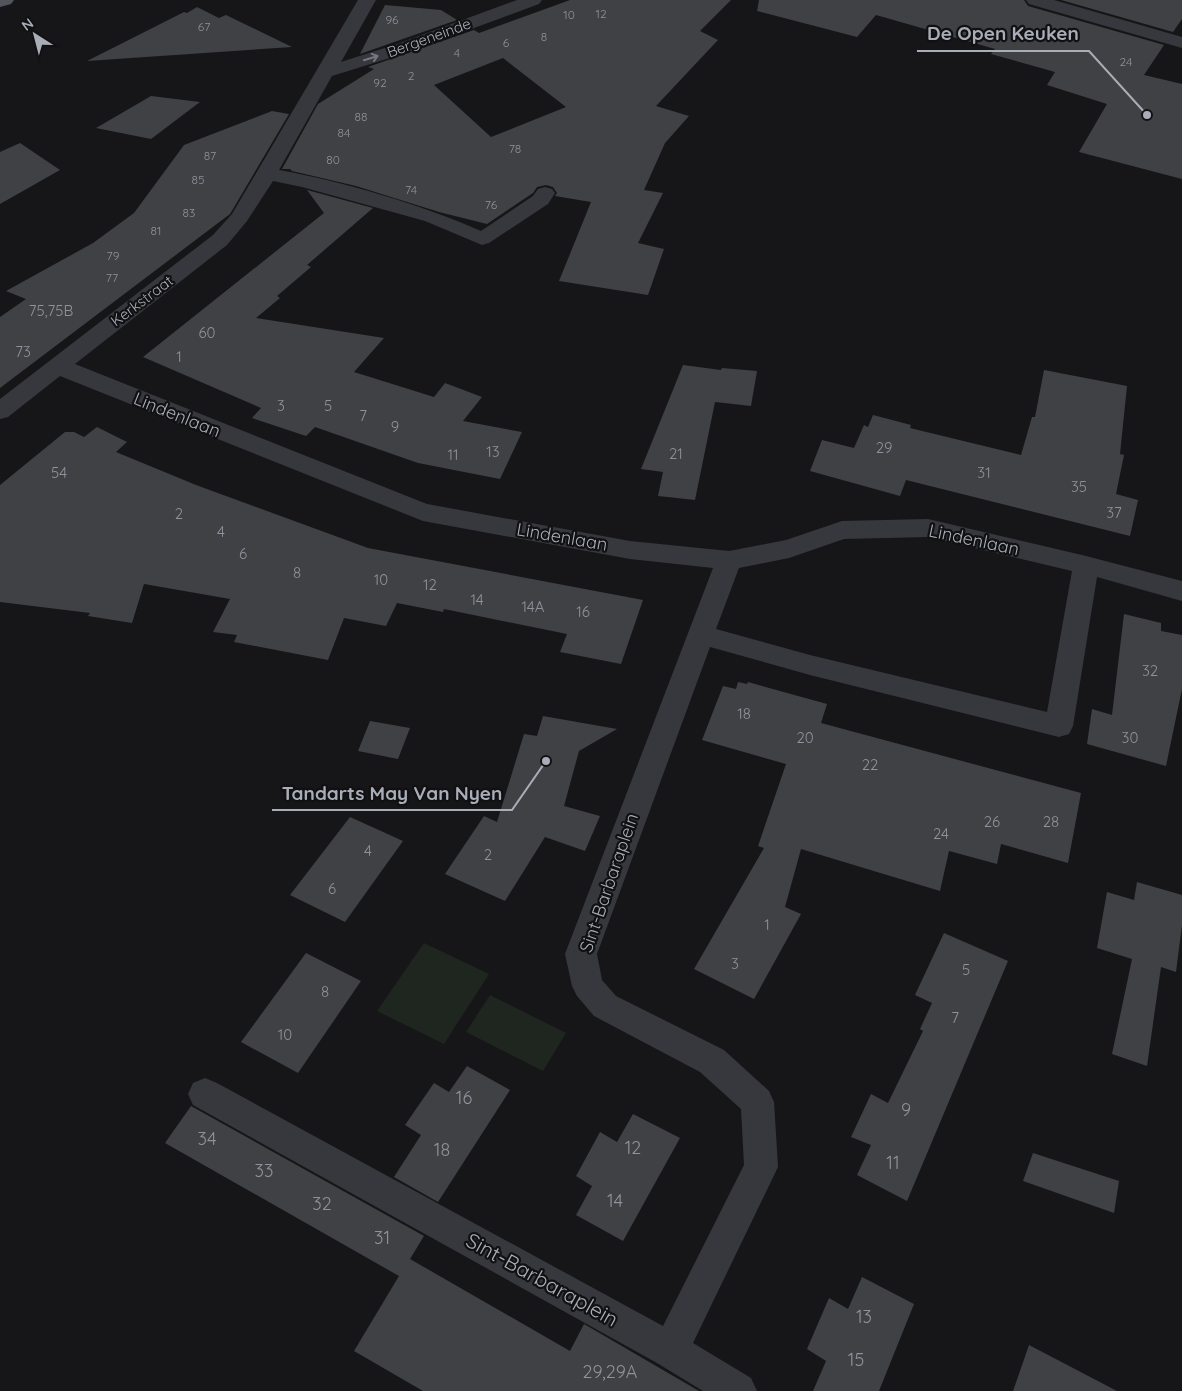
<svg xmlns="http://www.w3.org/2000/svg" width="1182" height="1391" viewBox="0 0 1182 1391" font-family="Quicksand,sans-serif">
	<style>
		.green { fill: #1e261f }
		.building { fill: #404145; fill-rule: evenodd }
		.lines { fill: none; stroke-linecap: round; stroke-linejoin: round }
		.minor { fill: #37383d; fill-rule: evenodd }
		.primary { fill: #53555c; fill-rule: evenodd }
		.oneway { stroke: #757881 }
		.labels { text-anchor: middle; stroke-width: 4.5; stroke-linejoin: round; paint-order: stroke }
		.far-number-label { font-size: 12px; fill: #8e929b }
		.far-street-label { font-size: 15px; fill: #a8adb8; stroke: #111113 }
		.number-label { font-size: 15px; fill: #8e929b }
		.street-label { font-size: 18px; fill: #a8adb8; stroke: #111113 }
		.near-number-label { font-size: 18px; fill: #8e929b }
		.near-street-label { font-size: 21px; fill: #a8adb8; stroke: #111113 }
		.leader { fill: none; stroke: #a8adb8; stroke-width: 2 }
		.callout-dot { fill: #a8adb8; stroke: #111113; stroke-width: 2 }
		.callout-label { font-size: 19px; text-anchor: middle; font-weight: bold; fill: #a8adb8; stroke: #111113; stroke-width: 4.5; stroke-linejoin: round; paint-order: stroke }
	</style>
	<rect width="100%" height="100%" fill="#161618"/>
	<g class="green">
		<path d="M424 943 489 974 444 1044 377 1011Z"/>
		<path d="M490 995 566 1033 543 1071 466 1032Z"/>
	</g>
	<g class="building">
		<path d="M570 0H731L700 31 718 40 656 106 689 116 665 143 644 190 663 193 638 243 664 249 648 295 559 281 591 202 555 196 557 193 553 187 546 185 537 187 533 193 487 224 439 212 356 186 292 171 290 169H282L318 104 374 69 368 67 474 30 479 33ZM503 58 566 107 491 137 434 85Z"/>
		<path d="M759 0H1024L1028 6 1164 45 1144 75 1182 84V179L1079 152 1107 104 1047 85 1055 72 991 54 995 49 876 15 857 37 757 11Z"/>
		<path d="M1061 0H1182V19L1173 32Z"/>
		<path d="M385 5 441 10 457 20 360 54Z"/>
		<path d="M197 7 219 18 226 15 292 47 87 61 184 12 187 13Z"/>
		<path d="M151 96 200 102 151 139 96 128Z"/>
		<path d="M272 111 289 114 230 214 0 388V317L26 299 6 291 93 243 134 213 184 145Z"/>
		<path d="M20 143 60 170 0 204V152Z"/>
		<path d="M307 190 373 208 307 265 311 267 277 296 280 298 256 318 384 338 354 372 434 397 445 383 482 397 463 421 522 432 500 479 418 463 315 427 306 436 252 418 261 408 143 357 324 213Z"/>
		<path d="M683 365 721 370 722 368 757 371 751 406 715 402 695 500 658 496 663 472 641 469Z"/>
		<path d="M1044 370 1127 386 1120 454 1124 455 1116 494 1138 500 1130 536 906 480 900 496 810 471 822 440 854 448 864 425 868 427 873 415 911 425 910 428 1021 455 1032 417H1035Z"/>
		<path d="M97 427 127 442 116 452 196 485 368 548 643 600 621 664 560 652 567 634 444 609 443 612 397 603 386 626 344 618 328 660 234 642 237 635 213 632 230 599 144 584 132 623 88 616 90 613 0 602V485L65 432H74L84 437Z"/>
		<path d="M1124 614 1161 623V631L1182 635V689L1166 766 1087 744 1092 709 1112 715Z"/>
		<path d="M738 682 747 684 748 682 827 704 821 723 1081 793 1068 863 1001 844 997 864 949 851 940 891 801 849 785 907 801 914 754 999 694 969 764 848 758 846 786 764 702 740 723 686 736 689Z"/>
		<path d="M543 716 617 729 579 751 564 806 600 816 585 851 545 837 505 901 445 874 484 816 497 822 524 734 537 736Z"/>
		<path d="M370 721 410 728 398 759 358 751Z"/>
		<path d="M350 817 403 841 345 922 290 895Z"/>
		<path d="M1137 882 1182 895V925L1176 972 1161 967 1147 1066 1112 1054 1132 959 1097 948 1107 892 1134 900Z"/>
		<path d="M944 933 1008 961 907 1201 857 1175 871 1145 851 1137 871 1094 888 1103 923 1031 920 1029 932 1003 915 995Z"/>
		<path d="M306 953 361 981 298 1073 241 1042Z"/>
		<path d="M467 1066 510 1090 438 1202 394 1177 421 1135 405 1125 434 1083 449 1092Z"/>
		<path d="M191 1106 424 1236 410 1259 570 1351 584 1324 699 1391H423L354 1351 399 1276 165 1143Z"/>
		<path d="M633 1114 680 1138 623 1241 576 1215 592 1186 576 1176 600 1132 617 1142Z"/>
		<path d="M1033 1153 1119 1181 1114 1213 1023 1181Z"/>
		<path d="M862 1277 914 1304 879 1391H813L826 1361 807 1349 829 1298 848 1309Z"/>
		<path d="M1029 1345 1117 1391H1013Z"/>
	</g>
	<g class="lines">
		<g class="minor">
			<path d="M358 0H376L341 62 397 44 517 0H542L539 4 409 52 332 76 279 170C345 182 419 204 481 231L533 196 538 189 545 187 552 189 555 193 548 204 489 243 482 245 425 221 302 187 273 181 247 221 227 245 75 364 427 504 630 541 729 551 786 540 842 521 928 519 1086 556 1182 581V601L1097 577 1073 726 1069 734 1059 737 810 675 710 647 597 954 602 980 616 996 724 1050 769 1091 774 1102 778 1167 693 1343 751 1378 757 1391H703L657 1363 193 1105 188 1094 193 1083 205 1078 217 1083 663 1326 744 1165 741 1109 700 1072 594 1016 577 996 572 986 565 954 713 568 630 559 423 521 60 376 8 417 0 419V399L213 235 232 214ZM928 537 1072 571 1047 712 810 655 716 629 739 568 789 558 844 539Z"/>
			<path d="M1026 0H1054L1182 37V48L1029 4Z"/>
		</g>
		<path class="primary" d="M0 0H14L11 4 0 7Z"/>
	</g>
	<defs><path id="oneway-shaft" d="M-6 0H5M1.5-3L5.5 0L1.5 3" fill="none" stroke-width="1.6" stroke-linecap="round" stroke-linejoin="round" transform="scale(1.25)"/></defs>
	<use class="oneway" href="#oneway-shaft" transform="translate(371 58) rotate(-17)"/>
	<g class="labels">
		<g class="far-number-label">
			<text x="601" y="18">12</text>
			<text x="569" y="19">10</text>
			<text x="392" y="24">96</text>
			<text x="204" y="31">67</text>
			<text x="544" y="41">8</text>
			<text x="506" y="47">6</text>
			<text x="457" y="57">4</text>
			<text x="1126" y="66">24</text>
			<text x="411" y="80">2</text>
			<text x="380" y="87">92</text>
			<text x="361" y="121">88</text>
			<text x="344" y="137">84</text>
			<text x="515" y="153">78</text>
			<text x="210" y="160">87</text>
			<text x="333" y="164">80</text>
			<text x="198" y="184">85</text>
			<text x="411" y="194">74</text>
			<text x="491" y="209">76</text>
			<text x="189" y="217">83</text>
			<text x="156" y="235">81</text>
			<text x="113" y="260">79</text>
			<text x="112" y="282">77</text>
		</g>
		<g class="far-street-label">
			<text transform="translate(429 38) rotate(-20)" y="5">Bergeneinde</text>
			<text transform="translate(142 301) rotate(-37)" y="5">Kerkstraat</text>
		</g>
		<g class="number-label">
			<text x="51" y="316">75,75B</text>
			<text x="207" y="338">60</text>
			<text x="23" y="357">73</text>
			<text x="179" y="362">1</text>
			<text x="281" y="411">3</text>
			<text x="328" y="411">5</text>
			<text x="363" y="421">7</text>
			<text x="395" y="432">9</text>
			<text x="884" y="453">29</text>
			<text x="493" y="457">13</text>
			<text x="676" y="459">21</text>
			<text x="453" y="460">11</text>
			<text x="59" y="478">54</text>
			<text x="984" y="478">31</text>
			<text x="1079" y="492">35</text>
			<text x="1114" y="518">37</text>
			<text x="179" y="519">2</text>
			<text x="221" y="537">4</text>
			<text x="243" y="559">6</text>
			<text x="297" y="578">8</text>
			<text x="381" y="585">10</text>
			<text x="430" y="590">12</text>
			<text x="477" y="605">14</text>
			<text x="533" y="612">14A</text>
			<text x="583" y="617">16</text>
			<text x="1150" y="676">32</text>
			<text x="744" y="719">18</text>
			<text x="805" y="743">20</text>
			<text x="1130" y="743">30</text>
			<text x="870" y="770">22</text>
			<text x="992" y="827">26</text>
			<text x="1051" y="827">28</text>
			<text x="941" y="839">24</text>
			<text x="368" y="856">4</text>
			<text x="488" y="860">2</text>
			<text x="332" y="894">6</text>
			<text x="767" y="930">1</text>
			<text x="735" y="969">3</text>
			<text x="966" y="975">5</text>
			<text x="325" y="997">8</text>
			<text x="955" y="1023">7</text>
			<text x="285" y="1040">10</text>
		</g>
		<g class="street-label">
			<text transform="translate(177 415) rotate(22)" y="6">Lindenlaan</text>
			<text transform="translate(562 537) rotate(10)" y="6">Lindenlaan</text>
			<text transform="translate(974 540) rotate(12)" y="6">Lindenlaan</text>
			<text transform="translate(609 883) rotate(-71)" y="6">Sint-Barbaraplein</text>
		</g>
		<g class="near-number-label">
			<text x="464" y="1104">16</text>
			<text x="906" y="1116">9</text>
			<text x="207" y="1145">34</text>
			<text x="633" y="1154">12</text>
			<text x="442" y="1156">18</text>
			<text x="893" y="1169">11</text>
			<text x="264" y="1177">33</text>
			<text x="615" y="1207">14</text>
			<text x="322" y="1210">32</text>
			<text x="382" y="1244">31</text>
			<text x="864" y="1323">13</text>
			<text x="856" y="1366">15</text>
			<text x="610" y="1378">29,29A</text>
		</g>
		<g class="near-street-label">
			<text transform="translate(542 1280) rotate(29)" y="7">Sint-Barbaraplein</text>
		</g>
	</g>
	<path class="leader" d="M1147 115L1089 51H917M546 761L512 810H272"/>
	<g class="callout-dot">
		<circle cx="1147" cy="115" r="5"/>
		<circle cx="546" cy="761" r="5"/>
	</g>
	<g class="callout-label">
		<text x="1003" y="40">De Open Keuken</text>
		<text x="392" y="800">Tandarts May Van Nyen</text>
	</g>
	<g transform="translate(35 35) rotate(324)" stroke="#111113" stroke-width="4" paint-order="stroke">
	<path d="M0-4L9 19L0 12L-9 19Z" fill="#a8adb8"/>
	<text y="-8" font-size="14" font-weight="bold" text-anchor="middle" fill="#a8adb8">N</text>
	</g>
</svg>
